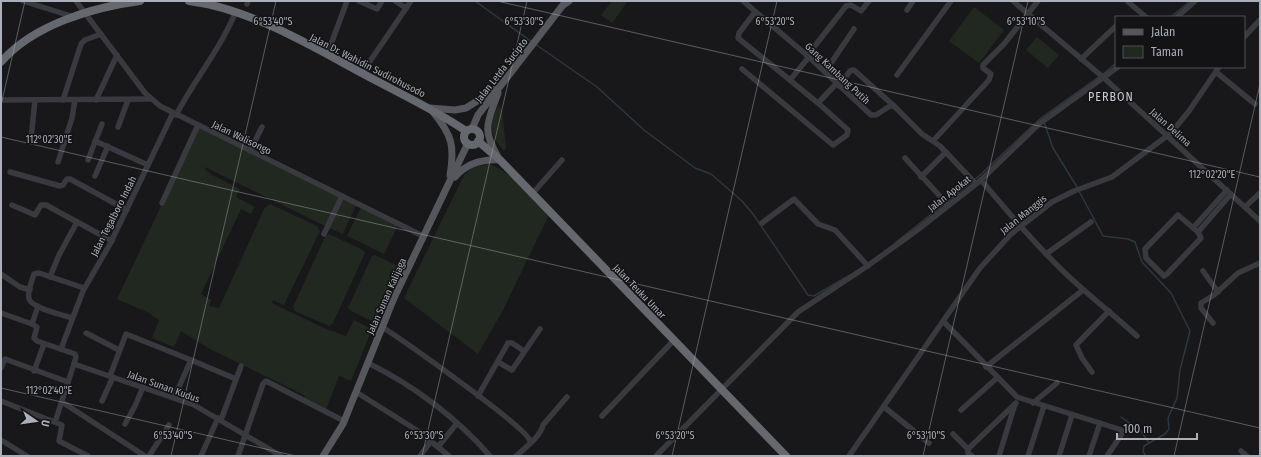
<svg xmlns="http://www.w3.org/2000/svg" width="1261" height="457" viewBox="0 0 1261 457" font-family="'Fira Sans Condensed',sans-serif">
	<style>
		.green { fill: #202820 }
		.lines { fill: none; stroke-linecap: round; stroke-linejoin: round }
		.stream { stroke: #2e373d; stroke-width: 1.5 }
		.minor { stroke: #393a3f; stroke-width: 5.5 }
		.major { stroke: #55575d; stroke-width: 7 }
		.highway { stroke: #65686f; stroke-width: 8 }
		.ticks { fill: none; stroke: #aaafb9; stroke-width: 1; stroke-opacity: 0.45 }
		.labels { text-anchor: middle; stroke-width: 3; stroke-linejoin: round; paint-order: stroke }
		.street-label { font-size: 10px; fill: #aaafb9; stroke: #131315 }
		.quarter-label { font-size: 12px; letter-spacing: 1px; fill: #cbced5; stroke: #131315 }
		.ticks-label { font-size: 10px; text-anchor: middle; fill: #aaafb9; stroke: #131315; stroke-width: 3; stroke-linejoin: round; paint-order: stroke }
	</style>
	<rect width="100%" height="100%" fill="#18181a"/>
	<g class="green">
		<path d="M612 1H628L612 23 601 15Z"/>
		<path d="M974 7 1004 30 979 63 949 41Z"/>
		<path d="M1037 37 1059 55 1048 68 1026 50Z"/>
		<path d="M499 105 502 110 506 147 504 151C489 133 488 125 499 105Z"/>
		<path d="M198 128 339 197 325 226 205 167V169L210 174 240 189 236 197 255 207 251 214 241 209 201 294 211 300 209 306 219 308 264 209 270 204 317 226 320 231 284 305 273 300 272 303 326 329 346 336 354 320 372 329 351 381 339 376 326 410 304 399 305 396 294 390 210 349 181 331 174 347 152 338 159 320 147 312 117 299Z"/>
		<path d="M487 164C508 167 534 201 549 215L502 312 478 354 404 298 464 175 472 168Z"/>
		<path d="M342 199 356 205 343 234 329 228Z"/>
		<path d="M361 207 398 225 384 254 347 236Z"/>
		<path d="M329 234 363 250 365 253 333 323 329 326 295 311 293 307 325 237Z"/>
		<path d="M375 255 398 266 374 322 351 311 348 308 372 256Z"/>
	</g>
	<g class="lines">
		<g class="stream">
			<path d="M475 1 532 42"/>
			<path d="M1171 17 1190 1"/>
			<path d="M535 44 597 87 644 130 695 168 711 174 742 201 753 214 808 295 814 296 850 275"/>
			<path d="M1103 74 1116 63"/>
			<path d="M1044 122 1053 148 1077 187"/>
			<path d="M1079 191 1103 236 1128 239 1135 242 1142 262 1171 293 1190 331 1180 370 1177 398 1168 418 1169 429 1165 434 1144 446 1143 452 1146 456"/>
			<path d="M947 202 979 176 1041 118 1100 76"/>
			<path d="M895 243 944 204"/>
			<path d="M1121 417 1141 431 1149 443"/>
		</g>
		<g class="minor">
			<path d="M23 1 74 17"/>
			<path d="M76 1 145 93 160 106 423 236"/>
			<path d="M359 1 377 9 382 1"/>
			<path d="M395 1 406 8"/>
			<path d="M743 1 809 57 871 115H876L890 106H894L922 134 940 146 975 183"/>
			<path d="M1013 1 1104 78 1260 221"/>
			<path d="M1128 2 1146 17"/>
			<path d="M247 4 248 1"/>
			<path d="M907 10 913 1"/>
			<path d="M755 12 739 33 738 38 790 80"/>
			<path d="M1177 17 1195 1"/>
			<path d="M1244 37 1260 20"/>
			<path d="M327 55 347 1"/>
			<path d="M807 56 846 6 851 5 861 11 869 1"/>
			<path d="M809 57 790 80 818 103"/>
			<path d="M1081 59 1116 26"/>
			<path d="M742 69 833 145 847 135 848 130 818 103 836 84"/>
			<path d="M825 72 854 29"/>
			<path d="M1216 72 1255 104"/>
			<path d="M362 73 411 1"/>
			<path d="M897 75 951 1"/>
			<path d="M839 86 850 71 854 70 894 106"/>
			<path d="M1 100 151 99"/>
			<path d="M63 100 81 44 85 40 101 34"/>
			<path d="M96 100 117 55"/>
			<path d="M176 115C195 79 221 48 236 11"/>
			<path d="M118 127 128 100"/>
			<path d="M31 139 35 100"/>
			<path d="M95 141 148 165"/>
			<path d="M933 141 989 80 991 74 983 68V65L1004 44 1038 1"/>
			<path d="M250 151 262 127"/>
			<path d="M905 158 948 205"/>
			<path d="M88 160 102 124"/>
			<path d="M58 162 72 118 75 100"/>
			<path d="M10 172 60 186 63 185 67 179H70L127 210"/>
			<path d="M95 176 108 146"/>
			<path d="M921 177 946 152"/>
			<path d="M981 180C1008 212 1035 244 1065 273 1088 295 1113 314 1137 336"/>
			<path d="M532 194 562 160"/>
			<path d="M162 203 198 125"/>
			<path d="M12 205 35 215 41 205H46L112 241"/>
			<path d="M1245 207 1260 193"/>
			<path d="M1178 215 1198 232 1201 238 1167 274 1164 276 1146 258 1145 249Z"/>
			<path d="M762 223 794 199 818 224 835 230 868 266"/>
			<path d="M1193 228 1227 190"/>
			<path d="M1198 232 1231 194"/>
			<path d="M324 234 342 196"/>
			<path d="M1046 254 1091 222"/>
			<path d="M1203 271 1218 292"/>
			<path d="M1 274 20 287 30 290"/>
			<path d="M50 277 59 255 77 222"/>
			<path d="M38 306 32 324 37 327 34 338 37 341 75 354 76 357 74 364 194 405 281 456"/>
			<path d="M1 313 32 324"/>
			<path d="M72 318C63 315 32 308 29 299 27 293 32 280 34 274L39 273 84 288"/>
			<path d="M944 322 1017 397 1125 431"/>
			<path d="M1213 323 1201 308V303L1214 295 1238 273 1260 263"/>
			<path d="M382 327C401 339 528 428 530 441"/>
			<path d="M86 333 119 350"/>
			<path d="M61 349 83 291 110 244 173 113"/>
			<path d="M498 362 512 370 540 329"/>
			<path d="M368 363C413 385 457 418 490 456"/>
			<path d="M986 367 1083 290"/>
			<path d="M1 368 5 359 68 382"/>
			<path d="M34 371 44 344"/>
			<path d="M1092 372 1082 358 1076 345 1109 311"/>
			<path d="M110 376 126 334 191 360"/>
			<path d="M356 392 418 431 449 456"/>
			<path d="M478 396 508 343H512L524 351"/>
			<path d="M174 398 191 360 236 379"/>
			<path d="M1 401 62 425 59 441 88 456"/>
			<path d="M102 401 113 377"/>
			<path d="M62 402 145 456"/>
			<path d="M1033 403 1057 383"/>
			<path d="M884 407 929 443"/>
			<path d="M961 410 997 378"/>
			<path d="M602 416 674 340"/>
			<path d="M221 420 241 366"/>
			<path d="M55 422 74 364"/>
			<path d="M125 424 135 406 143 387"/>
			<path d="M953 434 968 449"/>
			<path d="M1 440 27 456"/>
			<path d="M438 447 457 423"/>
			<path d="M968 449 1016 403"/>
			<path d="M968 449V453L972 456"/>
			<path d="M1241 451 1247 456"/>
			<path d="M149 456 169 425"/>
			<path d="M201 456 218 418"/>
			<path d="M238 456 263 384 266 381 344 421"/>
			<path d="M420 456 431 441"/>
			<path d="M516 456C525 448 541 436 543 425L567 397"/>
			<path d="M656 456 798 312 866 267 916 231 981 180 1039 124 1118 67"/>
			<path d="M849 456 980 268 1011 234 1052 202 1074 191 1112 177 1171 133 1189 111 1219 67"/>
			<path d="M999 456 1015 404"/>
			<path d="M1028 456 1044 406"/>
			<path d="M1059 456 1072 415"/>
			<path d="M1089 456 1100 423"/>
			<path d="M1107 456 1128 425"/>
		</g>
		<g class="major">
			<path d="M429 108 455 110 466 108 496 89"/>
			<path d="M433 112C452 135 455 146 450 175"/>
			<path d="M472 129 478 115 563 5 569 1"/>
			<path d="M498 157C481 128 488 122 498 93"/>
			<path d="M455 177C467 163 482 159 500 160"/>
			<path d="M323 456 343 424 394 298 468 143"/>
		</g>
		<g class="highway">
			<path d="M189 1C253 9 316 49 373 79 405 96 437 111 466 131"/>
			<path d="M1 62C33 25 93 7 140 1"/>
			<circle cx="472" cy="137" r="8"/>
			<path d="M478 141 500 160 786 456"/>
		</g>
	</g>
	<path class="ticks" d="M497 1 1260 177M1 105 25 1M1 137 1260 428M1 388 296 456M171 456 276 1M422 456 527 1M672 456 777 1M923 456 1028 1M1174 456 1260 84"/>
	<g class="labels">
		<g class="street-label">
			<text transform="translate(368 65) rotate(27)" y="4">Jalan Dr. Wahidin Sudirohusodo</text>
			<text transform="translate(501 70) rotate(-52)" y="4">Jalan Letda Sucipto</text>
			<text transform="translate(838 73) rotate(43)" y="4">Gang Kambang Putih</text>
			<text transform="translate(1171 127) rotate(42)" y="4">Jalan Delima</text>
			<text transform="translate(242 137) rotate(26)" y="4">Jalan Walisongo</text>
			<text transform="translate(949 193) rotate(-38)" y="4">Jalan Apokat</text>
			<text transform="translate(1023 214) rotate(-39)" y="4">Jalan Manggis</text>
			<text transform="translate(113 216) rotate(-63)" y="4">Jalan Tegalboro Indah</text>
			<text transform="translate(640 291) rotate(46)" y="4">Jalan Teuku Umar</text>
			<text transform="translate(386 296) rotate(-66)" y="4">Jalan Sunan Kalijaga</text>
			<text transform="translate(164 386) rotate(20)" y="4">Jalan Sunan Kudus</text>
		</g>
		<g class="quarter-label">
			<text x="1111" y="101">PERBON</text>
		</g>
	</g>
	<g class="ticks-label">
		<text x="273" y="25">6°53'40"S</text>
		<text x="524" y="25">6°53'30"S</text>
		<text x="775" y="25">6°53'20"S</text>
		<text x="1026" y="25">6°53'10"S</text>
		<text x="49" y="143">112°02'30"E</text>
		<text x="1212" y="178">112°02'20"E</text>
		<text x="49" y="394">112°02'40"E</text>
		<text x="173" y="439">6°53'40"S</text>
		<text x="424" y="439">6°53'30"S</text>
		<text x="675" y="439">6°53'20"S</text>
		<text x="926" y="439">6°53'10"S</text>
	</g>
	<rect width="1261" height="457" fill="none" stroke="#aaafb9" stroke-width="4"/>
	<rect x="1115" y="16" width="130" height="52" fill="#131315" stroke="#4f5157"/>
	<rect x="1123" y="29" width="20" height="6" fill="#55575d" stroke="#4f5157"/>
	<text x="1151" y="36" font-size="12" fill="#aaafb9">Jalan</text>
	<rect x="1123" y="46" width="20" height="12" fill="#202820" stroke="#4f5157"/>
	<text x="1151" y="56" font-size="12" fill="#aaafb9">Taman</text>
	<g transform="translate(36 421) rotate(103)" stroke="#131315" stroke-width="3" paint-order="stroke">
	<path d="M0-3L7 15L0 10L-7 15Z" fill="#aaafb9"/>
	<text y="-6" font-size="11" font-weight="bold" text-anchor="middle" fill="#aaafb9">U</text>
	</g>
	<path d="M1117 433v6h80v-6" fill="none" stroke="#aaafb9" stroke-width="2"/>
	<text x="1123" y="433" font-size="12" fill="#aaafb9" stroke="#131315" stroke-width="3" paint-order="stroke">100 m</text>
</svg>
